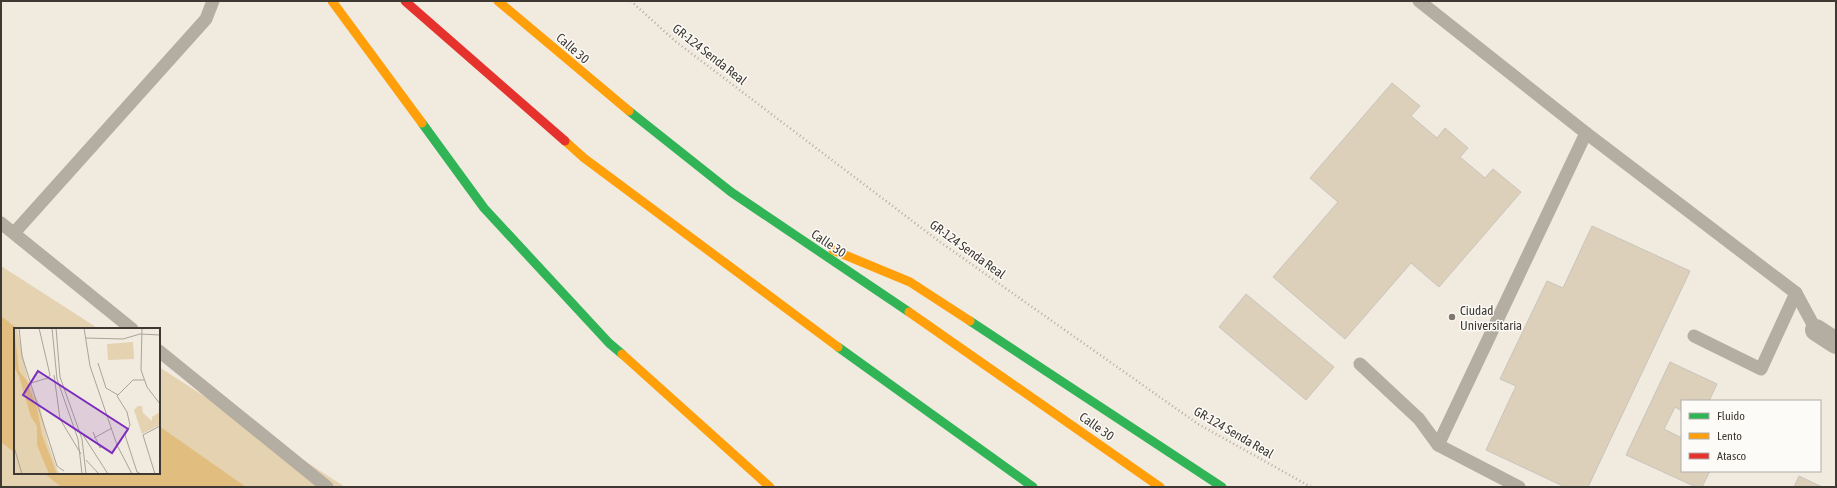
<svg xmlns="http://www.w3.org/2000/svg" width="1837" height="488" viewBox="0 0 1837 488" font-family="'Asap Condensed',sans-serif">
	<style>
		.green { fill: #e5d2b0 }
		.water { fill: #e1be80 }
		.building { fill: #dcd0bb; stroke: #c9c4bb }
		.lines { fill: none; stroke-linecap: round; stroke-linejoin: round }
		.path { stroke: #b2aca3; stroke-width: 2.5; stroke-dasharray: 1 3; stroke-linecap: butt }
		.lane { stroke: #b4ada1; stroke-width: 13 }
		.street { stroke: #b4ada1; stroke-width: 22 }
		.fast { stroke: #30b455; stroke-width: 9 }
		.slow { stroke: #ff9f0a; stroke-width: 9 }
		.jam { stroke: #e5322d; stroke-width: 9 }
		.poi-dot { fill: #7d776f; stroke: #fdfbf7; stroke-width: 1.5 }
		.labels { text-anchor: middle; stroke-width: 3; stroke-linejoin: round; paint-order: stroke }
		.street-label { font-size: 13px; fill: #3e3932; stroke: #fdfbf7 }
		.poi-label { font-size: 13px; fill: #3e3932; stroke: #fdfbf7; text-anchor: start }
		.inset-road { fill: none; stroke: #a9a39a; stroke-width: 1 }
		.view { fill: #7b2cbf; fill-opacity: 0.15; stroke: #7b2cbf; stroke-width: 2 }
		.inset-edge { fill: none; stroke: #3e3932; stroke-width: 2 }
	</style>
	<rect width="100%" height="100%" fill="#f1eadf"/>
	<path class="green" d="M1 266 99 329H15V473H159V367L345 487H1Z"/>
	<g class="water">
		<path d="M1 316 18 329H15V453L1 442Z"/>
		<path d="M159 426 246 487H61L44 473H159Z"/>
	</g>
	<g class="building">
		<path d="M1392 83 1420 106 1411 116 1437 138 1445 128 1468 148 1460 157 1485 178 1493 169 1521 192 1439 287 1411 263 1345 339 1273 277 1338 202 1310 178Z"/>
		<path d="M1592 226 1690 271 1588 487H1565L1486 450 1516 386 1500 379 1547 281 1563 288Z"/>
		<path d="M1246 294 1334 367 1306 400 1219 327Z"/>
		<path d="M1670 362 1717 384 1709 401H1682V411L1675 407 1664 429 1682 438V471H1710L1702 487H1696L1626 455Z"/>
		<path d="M1799 476 1822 487H1794Z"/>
	</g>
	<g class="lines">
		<path class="path" d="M631 1 675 41 940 242 1198 424 1311 487"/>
		<g class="lane">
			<path d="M1419 1 1586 133 1796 293 1816 330"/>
			<path d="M1 223 132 329"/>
			<path d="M14 233 206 19 213 1"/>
			<path d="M1694 336 1761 369 1796 293"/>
			<path d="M159 351 327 487"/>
			<path d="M1360 364 1419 419 1438 445 1519 487"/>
			<path d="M1438 445 1586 133"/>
		</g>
		<path class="street" d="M1816 330 1836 343"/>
		<g class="fast">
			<path d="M629 111 731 192 909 312"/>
			<path d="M422 123 484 208 609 343 622 354"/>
			<path d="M970 321 1222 487"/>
			<path d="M838 347 1033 487"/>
		</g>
		<g class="slow">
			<path d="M332 1 422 123"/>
			<path d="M498 1 629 111"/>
			<path d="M565 141 584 158 838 347"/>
			<path d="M833 250 910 282 970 321"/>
			<path d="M909 312 1160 487"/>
			<path d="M622 354 770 487"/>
		</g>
		<path class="jam" d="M405 1 565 141"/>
	</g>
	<circle class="poi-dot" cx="1452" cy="317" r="4"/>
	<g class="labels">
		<g class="street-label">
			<text transform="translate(573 48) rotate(41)" y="5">Calle 30</text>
			<text transform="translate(710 54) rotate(38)" y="5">GR-124 Senda Real</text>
			<text transform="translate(829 243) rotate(34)" y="5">Calle 30</text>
			<text transform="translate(968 249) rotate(36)" y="5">GR-124 Senda Real</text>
			<text transform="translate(1097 426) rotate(35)" y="5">Calle 30</text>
			<text transform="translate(1234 432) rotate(30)" y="5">GR-124 Senda Real</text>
		</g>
		<g class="poi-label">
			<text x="1460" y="315">Ciudad<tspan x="1460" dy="15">Universitaria</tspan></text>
		</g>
	</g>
	<g transform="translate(14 328)">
		<rect width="146" height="146" fill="#f1eadf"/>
		<path d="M0 0H3L14 52 26 78 34 115 45 146H0ZM119 14 120 31 94 32 93 16ZM124 78H128L129 85 138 93V89L146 84V97L128 106 120 82Z" fill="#e5d2b0"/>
		<path d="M0 0 5 43 13 53 23 80 28 107 43 146H35L23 117V98L17 89 5 48 0 39Z" fill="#e1be80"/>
		<path class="inset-road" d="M5 0 8 28 43 138 50 143M38 0 43 51 64 111 68 146M42 0 46 49 68 111 72 146M70 0 76 38 103 117 118 146M128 0 127 42 133 59 146 76M71 10 109 11 126 6 146 7M84 35 92 60 104 67M40 47 46 91 67 126M17 55 34 50 36 47 25 0M79 104 86 120 88 118M69 107 94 146M80 110 98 100M0 119 8 146M72 132 85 146M127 146 123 144 111 107 116 97 113 84 103 68 119 52H130M141 146 129 107 146 98"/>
		<path class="view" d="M24 43 114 101 98 125 9 67Z"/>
		<rect width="146" height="146" class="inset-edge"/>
	</g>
	<rect width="1837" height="488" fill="none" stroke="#3e3932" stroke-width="4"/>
	<rect x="1681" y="400" width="140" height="72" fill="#fdfbf7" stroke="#b1ada8"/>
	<rect x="1689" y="413" width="20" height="6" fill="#30b455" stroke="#b1ada8"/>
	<text x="1717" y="420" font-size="12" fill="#3e3932">Fluido</text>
	<rect x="1689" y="433" width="20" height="6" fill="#ff9f0a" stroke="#b1ada8"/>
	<text x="1717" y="440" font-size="12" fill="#3e3932">Lento</text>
	<rect x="1689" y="453" width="20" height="6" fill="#e5322d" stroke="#b1ada8"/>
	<text x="1717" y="460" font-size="12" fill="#3e3932">Atasco</text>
</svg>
